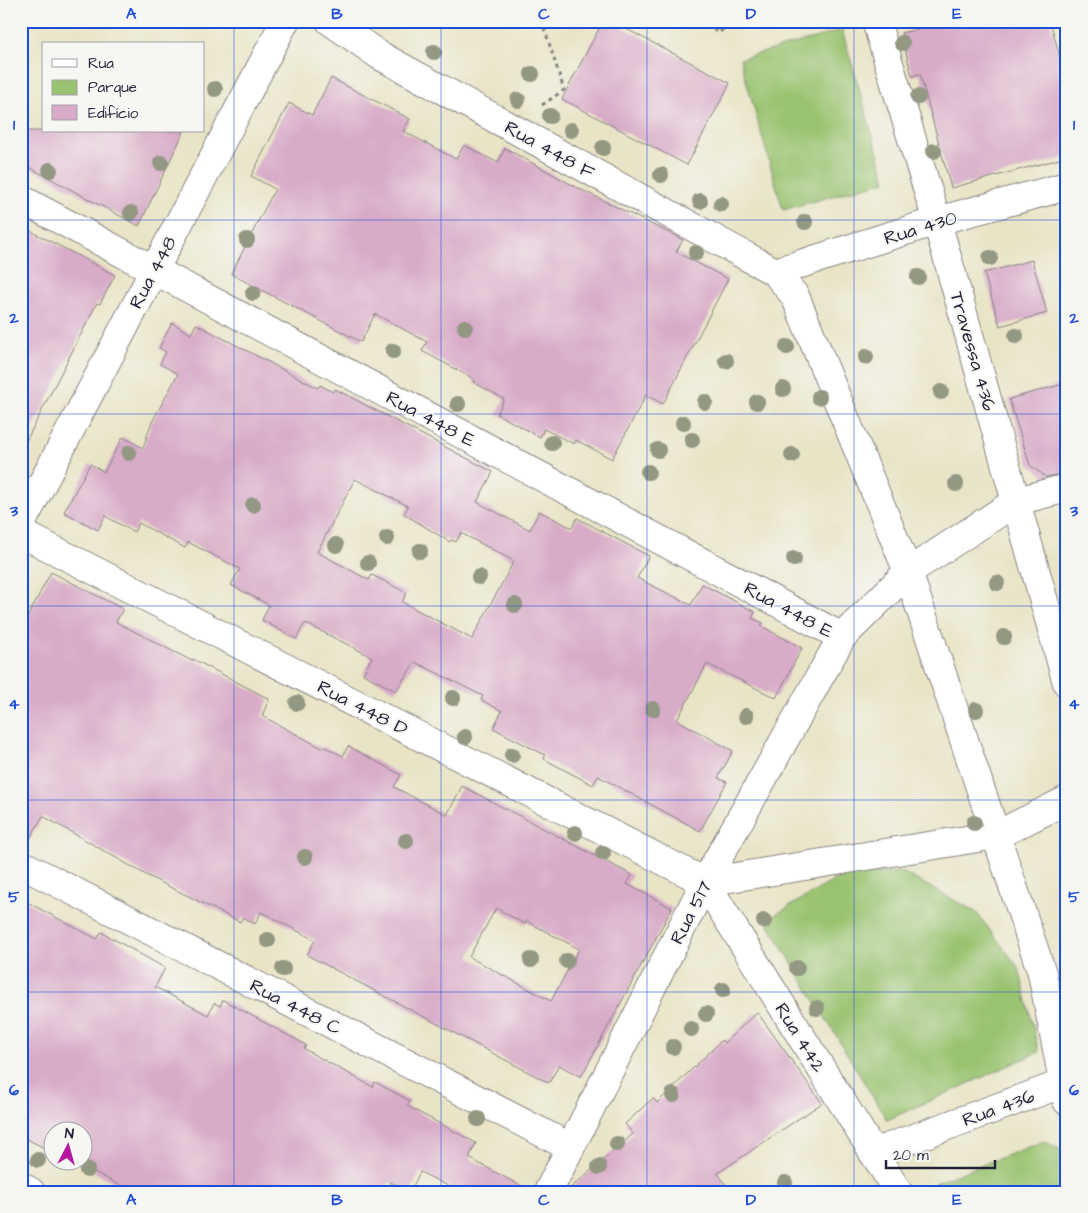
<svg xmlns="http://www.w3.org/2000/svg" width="1088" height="1213" viewBox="0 0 1088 1213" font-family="'Architects Daughter',sans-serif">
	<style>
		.green { fill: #9ac36f; stroke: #5e7255 }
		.building { fill: #d8abc8; fill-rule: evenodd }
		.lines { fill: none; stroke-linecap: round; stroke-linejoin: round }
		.minor-casing { stroke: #868380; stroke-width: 30 }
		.path { stroke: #868380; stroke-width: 3; stroke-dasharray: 4 4; stroke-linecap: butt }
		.minor { stroke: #fff; stroke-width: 28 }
		.tree { fill: #939883 }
		.grid { fill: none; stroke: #1d4ed8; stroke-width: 1; stroke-opacity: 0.55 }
		.labels { text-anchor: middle; stroke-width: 4; stroke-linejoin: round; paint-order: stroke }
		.street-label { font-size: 19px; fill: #22223b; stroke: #f6f6f2 }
		.neatline { fill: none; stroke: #1d4ed8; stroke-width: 2 }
		.grid-label { font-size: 16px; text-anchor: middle; font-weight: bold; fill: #1d4ed8 }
	</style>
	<rect width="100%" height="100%" fill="#f6f6f2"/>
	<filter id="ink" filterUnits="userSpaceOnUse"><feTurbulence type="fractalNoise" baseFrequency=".02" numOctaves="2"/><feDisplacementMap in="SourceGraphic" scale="10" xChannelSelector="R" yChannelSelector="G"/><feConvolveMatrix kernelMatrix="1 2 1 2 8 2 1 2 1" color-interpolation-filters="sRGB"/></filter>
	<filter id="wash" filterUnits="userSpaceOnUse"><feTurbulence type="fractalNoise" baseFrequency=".0096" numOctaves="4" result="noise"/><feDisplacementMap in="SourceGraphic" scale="20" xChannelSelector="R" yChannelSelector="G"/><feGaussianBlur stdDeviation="1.12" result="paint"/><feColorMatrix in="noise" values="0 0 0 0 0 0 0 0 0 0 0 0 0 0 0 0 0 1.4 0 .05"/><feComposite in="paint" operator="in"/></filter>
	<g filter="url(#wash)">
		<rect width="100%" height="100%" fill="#e9e4c6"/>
		<g class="green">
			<path d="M842 30 886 181 783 210 740 59Z"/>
			<path d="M902 872 976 912 1019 968 1039 1052 887 1120 766 920 845 874Z"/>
			<path d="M1044 1141 1067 1153V1192H933L935 1183Z"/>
		</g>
		<g id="blocks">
			<g class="building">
				<path d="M603 21H611L730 83 687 165 562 99Z"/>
				<path d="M916 21H1050L1067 83V157L951 188 920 74 912 76 901 33 918 29Z"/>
				<path d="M331 78 410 119 403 131 456 159 464 145 498 163 505 148 576 187 683 240 676 252 728 279 663 404 646 395 612 459 576 440 574 444 544 429 540 437 497 414 504 399 473 382 474 379 422 351 427 342 375 314 361 342 231 274 275 189 251 176 289 103 312 115Z"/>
				<path d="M21 131H184L139 226 21 163Z"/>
				<path d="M21 226 115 275 100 304 97 303 21 451Z"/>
				<path d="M1032 260 1047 313 1000 326 984 273Z"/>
				<path d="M172 323 191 334 196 324 318 388 320 385 333 392 335 389 493 472 477 502 530 530 539 511 572 528 577 518 649 556 637 578 691 605 702 584 755 612 752 618 763 623 761 626 802 648 776 698 707 664 677 720 733 751 718 778 727 782 700 831 598 776 593 785 544 759 545 755 493 728 502 711 481 700 483 696 415 662 396 691 363 674 372 657 305 623 296 639 262 620 269 605 231 585 240 569 188 542 185 548 139 523 134 532 105 516 98 530 64 512 90 464 104 472 123 437 143 448 151 424 178 374 160 364 166 352 159 348ZM355 479 408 506 404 514 450 542 452 540 456 542 461 533 514 561 472 639 402 602 407 593 372 575 369 580 317 552Z"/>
				<path d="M1067 383V473L1046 477 1030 465 1009 399Z"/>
				<path d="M51 572 123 609 116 622 192 661 193 659 269 699 262 716 322 748 323 746 343 756 348 746 401 775 394 787 447 815 462 786 632 875 627 884 672 908 581 1077 559 1065 549 1083 307 955 315 940 261 912 255 924 243 917 240 922 148 876 43 816 24 849H21V629ZM496 908 525 924 526 921 579 949 551 1001 469 957Z"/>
				<path d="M21 899 97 939 101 932 165 968 155 987 208 1015 214 1003 220 1006 223 1000 306 1045 304 1049 373 1087 375 1082 410 1101 407 1106 476 1143 469 1158 532 1192H460L420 1172 410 1192 390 1182 385 1192H132L72 1160H82V1130H52V1152L21 1136Z"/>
				<path d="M757 1012 822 1103 718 1173 731 1192H566L633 1134 625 1124 653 1098 657 1103 722 1040 724 1043Z"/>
			</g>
		</g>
	</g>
	<g filter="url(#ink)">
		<use href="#blocks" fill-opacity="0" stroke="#868380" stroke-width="1"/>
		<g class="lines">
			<g class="minor-casing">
				<g id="minor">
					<path d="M330 21 379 55 775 272 795 296 908 572 1042 973 1067 1101"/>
					<path d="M876 21 937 221 1067 683"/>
					<path d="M21 199 842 637"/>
					<path d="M775 272 937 221 1067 186"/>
					<path d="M21 524 285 21"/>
					<path d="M21 533 705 882"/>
					<path d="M21 864 570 1147"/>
					<path d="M705 882 997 835 1067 800"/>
					<path d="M705 882 898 1192"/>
					<path d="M873 1153 1067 1082"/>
					<path d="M21 1186 31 1192"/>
					<path d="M548 1192 705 882 842 637 908 572 1017 501 1067 488"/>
				</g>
			</g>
			<g class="path">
				<path d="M700 21 719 33 731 21"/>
				<path d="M543 23 548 21"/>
				<path d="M390 24 398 21"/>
				<path d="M542 105 564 90 542 21"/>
			</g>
			<use href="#minor" class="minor"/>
		</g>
		<g class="tree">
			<circle cx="902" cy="43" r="8"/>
			<circle cx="434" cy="52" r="8"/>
			<circle cx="532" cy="74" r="8"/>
			<circle cx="215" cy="89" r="8"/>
			<circle cx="918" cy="97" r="8"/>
			<circle cx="518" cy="100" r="8"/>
			<circle cx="550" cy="116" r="8"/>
			<circle cx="571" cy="130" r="8"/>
			<circle cx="603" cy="148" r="8"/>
			<circle cx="934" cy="151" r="8"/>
			<circle cx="161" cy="163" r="8"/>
			<circle cx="50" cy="170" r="8"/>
			<circle cx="661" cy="175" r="8"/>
			<circle cx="700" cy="201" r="8"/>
			<circle cx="721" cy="204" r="8"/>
			<circle cx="131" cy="213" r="8"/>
			<circle cx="805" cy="222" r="8"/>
			<circle cx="247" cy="240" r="8"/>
			<circle cx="696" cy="253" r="8"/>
			<circle cx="990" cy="258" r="8"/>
			<circle cx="918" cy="277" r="8"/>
			<circle cx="253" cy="293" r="8"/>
			<circle cx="465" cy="327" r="8"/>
			<circle cx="1016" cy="336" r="8"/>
			<circle cx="787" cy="347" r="8"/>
			<circle cx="393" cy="351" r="8"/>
			<circle cx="866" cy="357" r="8"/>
			<circle cx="726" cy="361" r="8"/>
			<circle cx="783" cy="389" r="8"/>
			<circle cx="941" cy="392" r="8"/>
			<circle cx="819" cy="397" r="8"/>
			<circle cx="705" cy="402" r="8"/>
			<circle cx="757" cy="402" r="8"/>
			<circle cx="458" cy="404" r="8"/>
			<circle cx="683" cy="423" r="8"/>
			<circle cx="692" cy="440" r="8"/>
			<circle cx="552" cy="443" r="8"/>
			<circle cx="658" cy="450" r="8"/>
			<circle cx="129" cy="453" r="8"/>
			<circle cx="792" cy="455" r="8"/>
			<circle cx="648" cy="472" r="8"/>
			<circle cx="956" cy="484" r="8"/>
			<circle cx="253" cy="505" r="8"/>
			<circle cx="387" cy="538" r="8"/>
			<circle cx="336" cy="545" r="8"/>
			<circle cx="420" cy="551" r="8"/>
			<circle cx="794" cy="559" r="8"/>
			<circle cx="368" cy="563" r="8"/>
			<circle cx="479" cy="577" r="8"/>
			<circle cx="997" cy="583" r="8"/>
			<circle cx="515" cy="605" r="8"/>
			<circle cx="1004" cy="637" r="8"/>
			<circle cx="453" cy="698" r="8"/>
			<circle cx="297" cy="703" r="8"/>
			<circle cx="653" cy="709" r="8"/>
			<circle cx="976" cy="710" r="8"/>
			<circle cx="746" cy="716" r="8"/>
			<circle cx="465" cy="737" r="8"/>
			<circle cx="512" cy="755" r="8"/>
			<circle cx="974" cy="823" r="8"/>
			<circle cx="575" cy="833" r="8"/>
			<circle cx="406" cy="841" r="8"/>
			<circle cx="603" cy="853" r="8"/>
			<circle cx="305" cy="857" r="8"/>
			<circle cx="764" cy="921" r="8"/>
			<circle cx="268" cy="940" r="8"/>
			<circle cx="531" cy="960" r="8"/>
			<circle cx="567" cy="961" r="8"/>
			<circle cx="797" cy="968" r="8"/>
			<circle cx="283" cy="969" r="8"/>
			<circle cx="723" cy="990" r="8"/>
			<circle cx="817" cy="1008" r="8"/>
			<circle cx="706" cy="1014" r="8"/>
			<circle cx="691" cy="1029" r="8"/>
			<circle cx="673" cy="1047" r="8"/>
			<circle cx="673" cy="1095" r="8"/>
			<circle cx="478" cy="1119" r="8"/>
			<circle cx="617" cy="1144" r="8"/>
			<circle cx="38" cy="1160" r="8"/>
			<circle cx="599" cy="1167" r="8"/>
			<circle cx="87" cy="1170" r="8"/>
			<circle cx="785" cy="1183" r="8"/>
		</g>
	</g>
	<path class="grid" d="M234 21V1192M441 21V1192M647 21V1192M854 21V1192M21 220H1067M21 414H1067M21 606H1067M21 800H1067M21 992H1067"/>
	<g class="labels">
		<g class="street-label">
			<text transform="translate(550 149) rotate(29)" y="7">Rua 448 F</text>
			<text transform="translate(920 227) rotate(-17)" y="7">Rua 430</text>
			<text transform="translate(152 272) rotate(-62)" y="7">Rua 448</text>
			<text transform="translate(974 351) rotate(74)" y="7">Travessa 436</text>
			<text transform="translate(431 418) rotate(28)" y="7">Rua 448 E</text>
			<text transform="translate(789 609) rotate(28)" y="7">Rua 448 E</text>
			<text transform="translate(363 707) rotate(27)" y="7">Rua 448 D</text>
			<text transform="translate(690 912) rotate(-63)" y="7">Rua 517</text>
			<text transform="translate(296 1006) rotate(27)" y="7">Rua 448 C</text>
			<text transform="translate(801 1037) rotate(58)" y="7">Rua 442</text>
			<text transform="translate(998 1107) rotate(-20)" y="7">Rua 436</text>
		</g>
	</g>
	<rect width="1088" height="1213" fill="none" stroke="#f6f6f2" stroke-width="55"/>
	<rect x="42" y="42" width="162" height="90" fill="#f6f6f2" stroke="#a1a1a9"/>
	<rect x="52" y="59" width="25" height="8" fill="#ffffff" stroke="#a1a1a9"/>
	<text x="88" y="68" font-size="15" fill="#22223b">Rua</text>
	<rect x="52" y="80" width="25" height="15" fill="#9ac36f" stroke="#a1a1a9"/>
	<text x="88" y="92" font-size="15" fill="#22223b">Parque</text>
	<rect x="52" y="105" width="25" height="15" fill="#d8abc8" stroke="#a1a1a9"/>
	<text x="88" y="118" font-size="15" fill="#22223b">Edifício</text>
	<g transform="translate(68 1146) rotate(6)"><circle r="24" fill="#f6f6f2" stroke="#a1a1a9"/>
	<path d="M0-4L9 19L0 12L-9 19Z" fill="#b5179e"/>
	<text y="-8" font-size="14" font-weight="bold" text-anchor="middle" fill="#22223b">N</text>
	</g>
	<path d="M886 1160v8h109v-8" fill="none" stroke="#22223b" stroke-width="2.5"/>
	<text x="893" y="1160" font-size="15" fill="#22223b" stroke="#f6f6f2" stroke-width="4" paint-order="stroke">20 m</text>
	<rect x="28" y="28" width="1032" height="1158" class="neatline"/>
	<g class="grid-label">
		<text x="131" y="19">A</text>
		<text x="337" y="19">B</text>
		<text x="544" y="19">C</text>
		<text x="751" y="19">D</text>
		<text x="957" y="19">E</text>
		<text x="14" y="130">1</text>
		<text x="1074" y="130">1</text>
		<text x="14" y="323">2</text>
		<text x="1074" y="323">2</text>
		<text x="14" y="516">3</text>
		<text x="1074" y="516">3</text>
		<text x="14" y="709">4</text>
		<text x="1074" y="709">4</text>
		<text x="14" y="902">5</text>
		<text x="1074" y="902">5</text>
		<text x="14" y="1095">6</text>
		<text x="1074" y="1095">6</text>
		<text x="131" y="1205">A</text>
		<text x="337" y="1205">B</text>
		<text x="544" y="1205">C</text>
		<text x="751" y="1205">D</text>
		<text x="957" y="1205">E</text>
	</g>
</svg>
